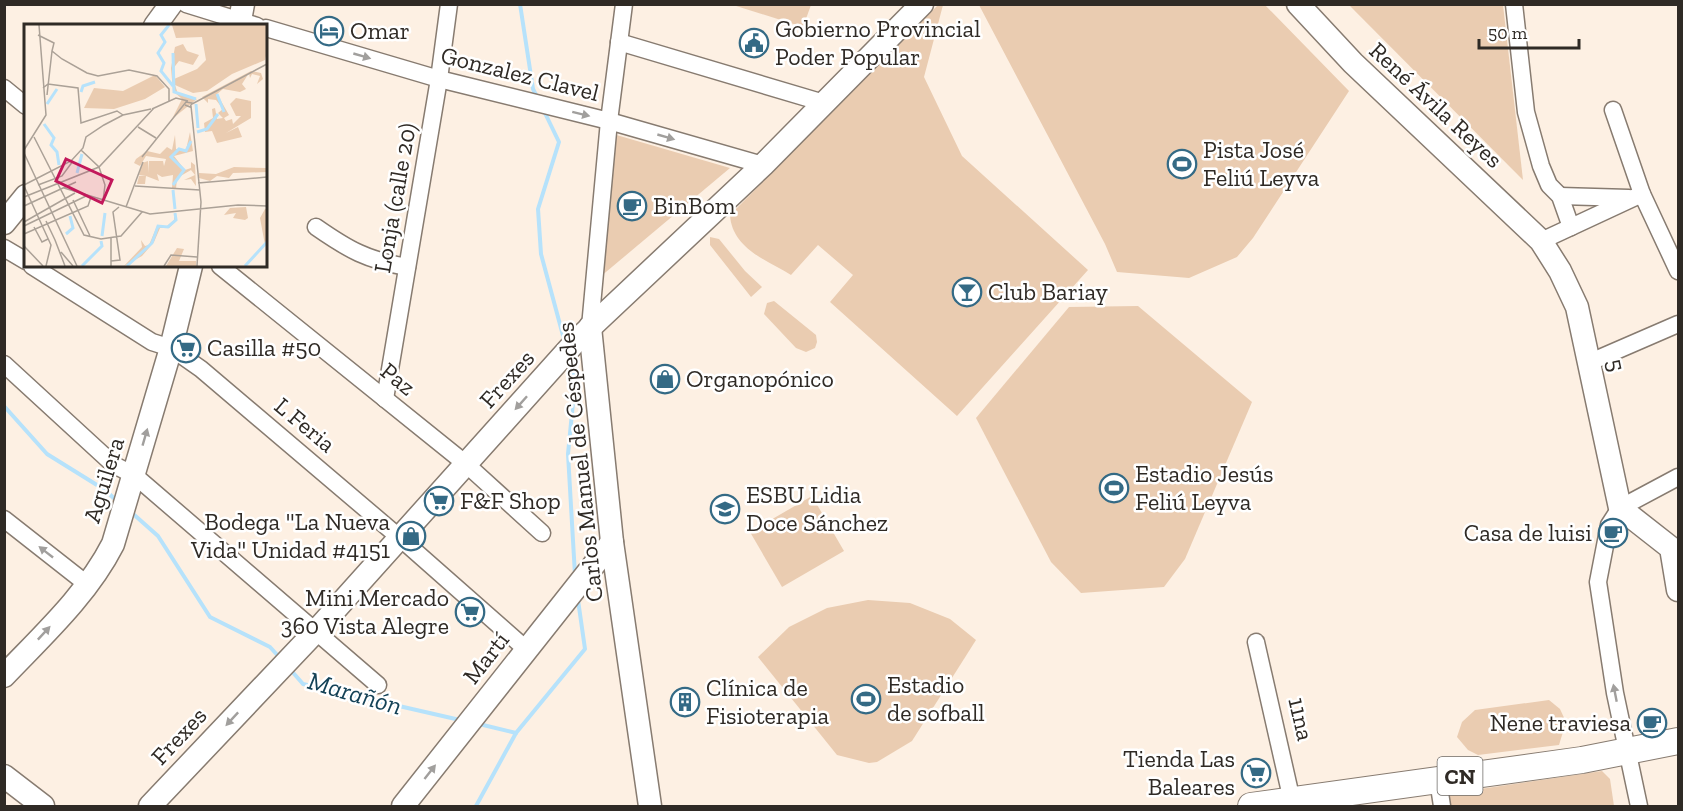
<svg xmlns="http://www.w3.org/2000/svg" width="1683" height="811" viewBox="0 0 1683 811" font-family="'Zilla Slab',serif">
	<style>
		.green { fill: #eaccb1 }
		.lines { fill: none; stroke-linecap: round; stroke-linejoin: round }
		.stream { stroke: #b6e2fb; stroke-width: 4 }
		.street-casing { stroke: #877b70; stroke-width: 19 }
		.secondary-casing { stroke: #877b70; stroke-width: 25 }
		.primary-casing { stroke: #877b70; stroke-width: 28 }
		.street { stroke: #fff; stroke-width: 16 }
		.secondary { stroke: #fff; stroke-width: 22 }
		.primary { stroke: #fff; stroke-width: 26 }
		.oneway { fill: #a19f9d }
		.labels { text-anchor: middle; stroke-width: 5; stroke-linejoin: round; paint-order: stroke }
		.shield { fill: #fff; stroke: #6d6a66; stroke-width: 1.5 }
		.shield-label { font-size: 22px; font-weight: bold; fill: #2f2a25 }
		.poi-label { font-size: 24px; fill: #2f2a25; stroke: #fff; text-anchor: start }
		.street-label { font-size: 24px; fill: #2f2a25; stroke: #fff }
		.water-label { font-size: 26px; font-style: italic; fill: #144257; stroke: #fff }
		.inset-river { fill: none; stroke: #b6e2fb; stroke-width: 3 }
		.inset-road { fill: none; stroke: #aba197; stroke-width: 1.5 }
		.view { fill: #c2185b; fill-opacity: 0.15; stroke: #c2185b; stroke-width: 3 }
		.inset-edge { fill: none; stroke: #2f2a25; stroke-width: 3 }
	</style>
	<rect width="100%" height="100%" fill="#fdf0e3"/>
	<g class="green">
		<path d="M733 5H811L803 27Z"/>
		<path d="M938 5H943L924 77 962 156 1088 270 957 416 830 302 853 275 818 245 791 275C766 260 732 248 730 215Z"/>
		<path d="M979 5H1265L1349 91 1253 238 1237 257 1189 278 1117 272 1105 244Z"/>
		<path d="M1349 5H1503L1523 180Z"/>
		<path d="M613 134 730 168 600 277Z"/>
		<path d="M710 237 719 239 745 271 762 287 751 297 710 245Z"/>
		<path d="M774 301 816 335 817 342 815 348 806 352 796 348 764 314 767 303Z"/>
		<path d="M1138 306 1252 402 1185 559 1164 587 1081 593 1051 562 976 418 1069 307Z"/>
		<path d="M812 496 844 551 782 587 750 532Z"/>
		<path d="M868 600 910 603 950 619 976 640 912 741 877 762 869 763 837 755 758 657 789 627 827 608Z"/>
		<path d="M1549 700 1560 709 1566 722 1559 745 1478 755 1468 750 1457 737 1462 722 1475 710Z"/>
		<path d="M1602 771 1610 779 1614 806H1441L1440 795Z"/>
	</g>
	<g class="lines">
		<g class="stream">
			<path d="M520 4 533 89 537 97"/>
			<path d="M544 111 559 142 538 209 541 254 565 343"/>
			<path d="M570 362 575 382 568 454 575 575"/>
			<path d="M4 406 47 454 105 490 118 502"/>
			<path d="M131 512 158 536 210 617 270 647 280 658"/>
			<path d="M289 668 303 684 460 720"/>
			<path d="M479 724 516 733"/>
			<path d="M476 806 516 733 585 649 578 600"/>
		</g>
		<g class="street-casing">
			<g id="street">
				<path d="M186 4 257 26"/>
				<path d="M1514 4 1526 112 1541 166 1549 185 1560 196 1571 227"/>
				<path d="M266 28 439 79 609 121 763 165"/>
				<path d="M619 42 824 103"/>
				<path d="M4 88 26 106"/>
				<path d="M1613 110 1642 194 1678 271"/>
				<path d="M1560 196 1629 198"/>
				<path d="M316 227C349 250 367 260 407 267"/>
				<path d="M1541 241 1642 194"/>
				<path d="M4 248 26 261"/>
				<path d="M32 266 152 342 171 348 201 369 400 538 527 650"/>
				<path d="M220 266 466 464 542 533"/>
				<path d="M590 327 609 121 624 4"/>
				<path d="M1588 363 1678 324"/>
				<path d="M4 364 114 465 134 475 378 685"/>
				<path d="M385 399 439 79 449 4"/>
				<path d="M4 519 88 585"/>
				<path d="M1256 642 1292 801"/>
				<path d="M1438 780 1442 806"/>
				<path d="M1639 806 1615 693 1598 582 1609 525 1620 508 1678 477"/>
			</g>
		</g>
		<g class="secondary-casing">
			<g id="secondary">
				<path d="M1298 4 1353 63 1541 241 1560 271 1577 307 1620 508 1671 548 1678 590"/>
				<path d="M155 26 171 4"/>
				<path d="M239 26 243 4"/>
				<path d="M4 223 26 196"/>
				<path d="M590 327 612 542 650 806"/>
				<path d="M4 676C43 635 87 595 113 544L171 348 191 266"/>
				<path d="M4 776 43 806"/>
				<path d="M150 806 316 631 577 340 763 165 922 4"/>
				<path d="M403 806 612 542"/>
			</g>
		</g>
		<g class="primary-casing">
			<path id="primary" d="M1251 806 1582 760 1678 741"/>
		</g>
		<use href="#street" class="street"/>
		<use href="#secondary" class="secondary"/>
		<use href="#primary" class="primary"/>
	</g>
	<defs><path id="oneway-solid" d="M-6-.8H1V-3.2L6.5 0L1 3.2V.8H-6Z" transform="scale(1.5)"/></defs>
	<g class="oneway">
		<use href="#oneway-solid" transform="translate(362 56) rotate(16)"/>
		<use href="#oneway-solid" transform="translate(581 114) rotate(14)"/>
		<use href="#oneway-solid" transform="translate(666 137) rotate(16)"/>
		<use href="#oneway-solid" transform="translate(521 403) rotate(132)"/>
		<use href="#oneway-solid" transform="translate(145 437) rotate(-74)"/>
		<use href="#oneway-solid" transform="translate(46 552) rotate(-142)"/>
		<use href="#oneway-solid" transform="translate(44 633) rotate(-47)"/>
		<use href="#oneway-solid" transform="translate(1615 693) rotate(-101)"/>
		<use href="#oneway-solid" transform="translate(232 719) rotate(133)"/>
		<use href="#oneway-solid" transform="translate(430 772) rotate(-52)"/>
	</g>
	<defs>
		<g id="hotel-ring" transform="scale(1.5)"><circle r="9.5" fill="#fff" stroke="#346a85" stroke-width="1.5"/><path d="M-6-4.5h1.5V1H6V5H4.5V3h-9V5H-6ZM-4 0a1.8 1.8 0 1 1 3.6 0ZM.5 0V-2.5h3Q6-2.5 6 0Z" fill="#346a85"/></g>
		<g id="civic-ring" transform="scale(1.5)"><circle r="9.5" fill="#fff" stroke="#346a85" stroke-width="1.5"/><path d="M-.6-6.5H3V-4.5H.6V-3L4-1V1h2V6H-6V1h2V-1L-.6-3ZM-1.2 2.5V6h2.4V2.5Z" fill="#346a85"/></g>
		<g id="stadium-ring" transform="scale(1.5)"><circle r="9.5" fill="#fff" stroke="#346a85" stroke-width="1.5"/><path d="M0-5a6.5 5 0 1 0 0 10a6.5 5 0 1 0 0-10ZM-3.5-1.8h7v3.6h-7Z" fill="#346a85"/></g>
		<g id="cafe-ring" transform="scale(1.5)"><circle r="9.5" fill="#fff" stroke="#346a85" stroke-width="1.5"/><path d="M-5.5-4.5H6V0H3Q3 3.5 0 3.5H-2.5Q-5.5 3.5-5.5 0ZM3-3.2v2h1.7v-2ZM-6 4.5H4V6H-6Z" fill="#346a85"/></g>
		<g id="bar-ring" transform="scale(1.5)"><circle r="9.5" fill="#fff" stroke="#346a85" stroke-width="1.5"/><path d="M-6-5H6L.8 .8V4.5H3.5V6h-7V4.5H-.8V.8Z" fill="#346a85"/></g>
		<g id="supermarket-ring" transform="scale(1.5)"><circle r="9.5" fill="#fff" stroke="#346a85" stroke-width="1.5"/><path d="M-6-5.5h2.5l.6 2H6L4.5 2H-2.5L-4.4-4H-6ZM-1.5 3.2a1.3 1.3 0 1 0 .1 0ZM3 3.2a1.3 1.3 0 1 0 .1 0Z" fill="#346a85"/></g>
		<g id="shop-ring" transform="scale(1.5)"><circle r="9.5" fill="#fff" stroke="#346a85" stroke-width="1.5"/><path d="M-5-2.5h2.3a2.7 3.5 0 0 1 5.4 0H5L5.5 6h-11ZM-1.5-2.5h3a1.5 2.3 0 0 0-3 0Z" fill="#346a85"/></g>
		<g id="school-ring" transform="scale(1.5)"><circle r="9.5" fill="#fff" stroke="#346a85" stroke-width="1.5"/><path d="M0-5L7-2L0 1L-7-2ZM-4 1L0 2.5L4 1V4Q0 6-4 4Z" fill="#346a85"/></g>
		<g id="building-ring" transform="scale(1.5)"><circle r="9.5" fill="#fff" stroke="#346a85" stroke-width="1.5"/><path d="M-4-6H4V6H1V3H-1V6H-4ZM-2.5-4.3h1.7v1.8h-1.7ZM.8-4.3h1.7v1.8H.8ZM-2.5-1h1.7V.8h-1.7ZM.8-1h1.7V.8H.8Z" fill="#346a85"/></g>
	</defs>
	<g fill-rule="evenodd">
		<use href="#hotel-ring" x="329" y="31"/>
		<use href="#civic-ring" x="754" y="43"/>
		<use href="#stadium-ring" x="1182" y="164"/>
		<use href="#cafe-ring" x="632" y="206"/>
		<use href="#bar-ring" x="967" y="292"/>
		<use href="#supermarket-ring" x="186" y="348"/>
		<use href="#shop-ring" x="665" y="379"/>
		<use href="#stadium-ring" x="1114" y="488"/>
		<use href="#supermarket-ring" x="439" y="501"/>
		<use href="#school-ring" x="725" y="509"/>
		<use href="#cafe-ring" x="1613" y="533"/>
		<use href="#shop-ring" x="411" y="536"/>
		<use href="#supermarket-ring" x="470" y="612"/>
		<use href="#stadium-ring" x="866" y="699"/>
		<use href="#building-ring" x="685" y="702"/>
		<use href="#cafe-ring" x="1652" y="723"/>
		<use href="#supermarket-ring" x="1256" y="773"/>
	</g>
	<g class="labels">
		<rect class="shield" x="1437.5" y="757" width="45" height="38" rx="4.5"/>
		<g class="shield-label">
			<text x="1460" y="784">CN</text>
		</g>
		<g class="poi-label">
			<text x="775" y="37">Gobierno Provincial<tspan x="775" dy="28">Poder Popular</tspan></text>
			<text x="350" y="39">Omar</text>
			<text x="1203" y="158">Pista José<tspan x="1203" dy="28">Feliú Leyva</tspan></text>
			<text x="653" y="214">BinBom</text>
			<text x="988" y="300">Club Bariay</text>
			<text x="207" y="356">Casilla #50</text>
			<text x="686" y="387">Organopónico</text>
			<text x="1135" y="482">Estadio Jesús<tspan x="1135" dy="28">Feliú Leyva</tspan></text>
			<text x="746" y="503">ESBU Lidia<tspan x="746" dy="28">Doce Sánchez</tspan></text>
			<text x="460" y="509">F&amp;F Shop</text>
			<text x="390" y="530" text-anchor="end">Bodega "La Nueva<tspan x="390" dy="28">Vida" Unidad #4151</tspan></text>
			<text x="1592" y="541" text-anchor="end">Casa de luisi</text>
			<text x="449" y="606" text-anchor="end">Mini Mercado<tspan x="449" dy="28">360 Vista Alegre</tspan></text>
			<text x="887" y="693">Estadio<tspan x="887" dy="28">de sofball</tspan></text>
			<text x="706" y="696">Clínica de<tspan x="706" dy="28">Fisioterapia</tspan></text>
			<text x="1631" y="731" text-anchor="end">Nene traviesa</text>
			<text x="1235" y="767" text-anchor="end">Tienda Las<tspan x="1235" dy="28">Baleares</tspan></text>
		</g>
		<g class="street-label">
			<text transform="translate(520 74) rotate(14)" y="8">Gonzalez Clavel</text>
			<text transform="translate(1436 105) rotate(43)" y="8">René Ávila Reyes</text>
			<text transform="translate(395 198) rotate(-80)" y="8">Lonja (calle 20)</text>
			<text transform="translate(1616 365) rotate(78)" y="8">5</text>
			<text transform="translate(398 379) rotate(39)" y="8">Paz</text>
			<text transform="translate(507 379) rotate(-48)" y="8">Frexes</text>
			<text transform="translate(305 425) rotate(40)" y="8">L Feria</text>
			<text transform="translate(580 462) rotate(-96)" y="8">Carlos Manuel de Céspedes</text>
			<text transform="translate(104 480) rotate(-73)" y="8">Aguilera</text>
			<text transform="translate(486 658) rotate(-52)" y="8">Martí</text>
			<text transform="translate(1301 719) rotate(77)" y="8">11na</text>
			<text transform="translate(179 736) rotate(-47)" y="8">Frexes</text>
		</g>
		<g class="water-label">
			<text transform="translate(355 693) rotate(16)" y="9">Marañón</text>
		</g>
	</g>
	<g transform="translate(24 24)">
		<rect width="243" height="243" fill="#fdf0e3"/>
		<path d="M148 1H243V28L241 36 208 50 183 67 169 69 151 61 154 70 173 75 148 95 158 75 149 67 147 44 151 23 159 20 163 27 175 31 169 41 155 37 148 46 150 55 173 45 182 36 178 13 152 14ZM227 47 237 49 239 55 233 60 236 52 228 50 226 54 225 49 218 60 222 65 216 68 199 65 193 70 205 91 200 94 202 97 208 95 209 100 217 92H212L206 80 212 74 227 77V94L202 109 214 103 218 113 193 119 188 107 181 108 180 99 189 94 188 85 191 84 193 95 199 94 194 89 199 85 192 76 184 75V79L178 73ZM131 51 141 63 121 75 90 85 60 84 70 64 99 67ZM166 108 169 127 150 132 161 146 167 144V138L171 141 172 162 167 155 160 156 171 151 167 146 153 154 152 165 148 164 149 151 138 153 133 150 135 157 122 152 121 160H113L115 152 122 151H115L118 139 124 137V149L125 137H139L140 142 142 135 122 132 116 142 110 139 112 135 123 127 136 130 143 123 148 126 151 111 152 125 162 126ZM210 143 242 144 243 148 209 149 205 154 193 152 186 157 175 154V149L192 150ZM222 183 224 194 221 196 209 194 212 189 200 191 206 184ZM241 185H243V220L241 221 236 194ZM150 189 153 196 145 204H136L130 218 118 232 100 242 118 223 117 216 121 222 125 221 133 202H143L150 196ZM153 224 160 225 155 237H172V242H142Z" fill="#eaccb1"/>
		<path class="inset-river" d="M145 1 137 11 141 18 134 29 140 39 137 47 149 62M149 29 150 68 172 75M57 68 59 62 71 58M193 70 200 88M23 80 33 65M172 80 174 104M20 100 30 114 27 121 33 128 35 141M173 108 183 105 194 90M53 149 58 130M149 161 160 146 147 133 155 125 162 127 167 117M149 166 151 185M42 210 49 204 46 192M78 212 81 189M58 242 78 222 77 217M103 242 128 219 134 202 144 203 152 196 151 189M221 242 243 218"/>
		<path class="inset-road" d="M14 11 30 19 28 27 38 35 63 49 74 52 105 46 133 52 145 65V77M19 64 24 60 54 64 57 99 93 87 99 91M23 71 28 27M168 80 243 40M167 82 177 178 173 242M128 85 152 74 164 77M114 103 132 114M10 113 60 211 77 215 97 212 118 188M0 126 22 91 15 1M57 126 75 143 81 161 79 177M0 129 53 242M118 133 162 78 168 79 166 83 161 81M174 159 243 153M0 161 47 137 59 124 62 113 80 101 99 91 127 85M14 161 38 152 49 137M0 162 27 221 22 242M111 162 176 166M40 164 126 190 214 181 243 182M0 173 75 143 130 84M49 176 66 212M0 182 52 158M102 183 119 138M22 197 31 216M0 198 51 169M0 202 62 172M10 203 18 218 24 215M0 210 64 182 67 173M31 216 41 242M0 222 19 242M37 228 49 242M87 237 96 236 89 188 95 183M87 242V214M140 242 147 231 173 233"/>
		<path class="view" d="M42 135 88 156 78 179 32 157Z"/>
		<rect width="243" height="243" class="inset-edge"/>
	</g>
	<rect width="1683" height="811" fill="none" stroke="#2f2a25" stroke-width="12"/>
	<path d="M1479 39v9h100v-9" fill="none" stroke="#2f2a25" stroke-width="3"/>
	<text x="1488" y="39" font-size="18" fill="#2f2a25" stroke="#ffffff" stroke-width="4.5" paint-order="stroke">50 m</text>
</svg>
